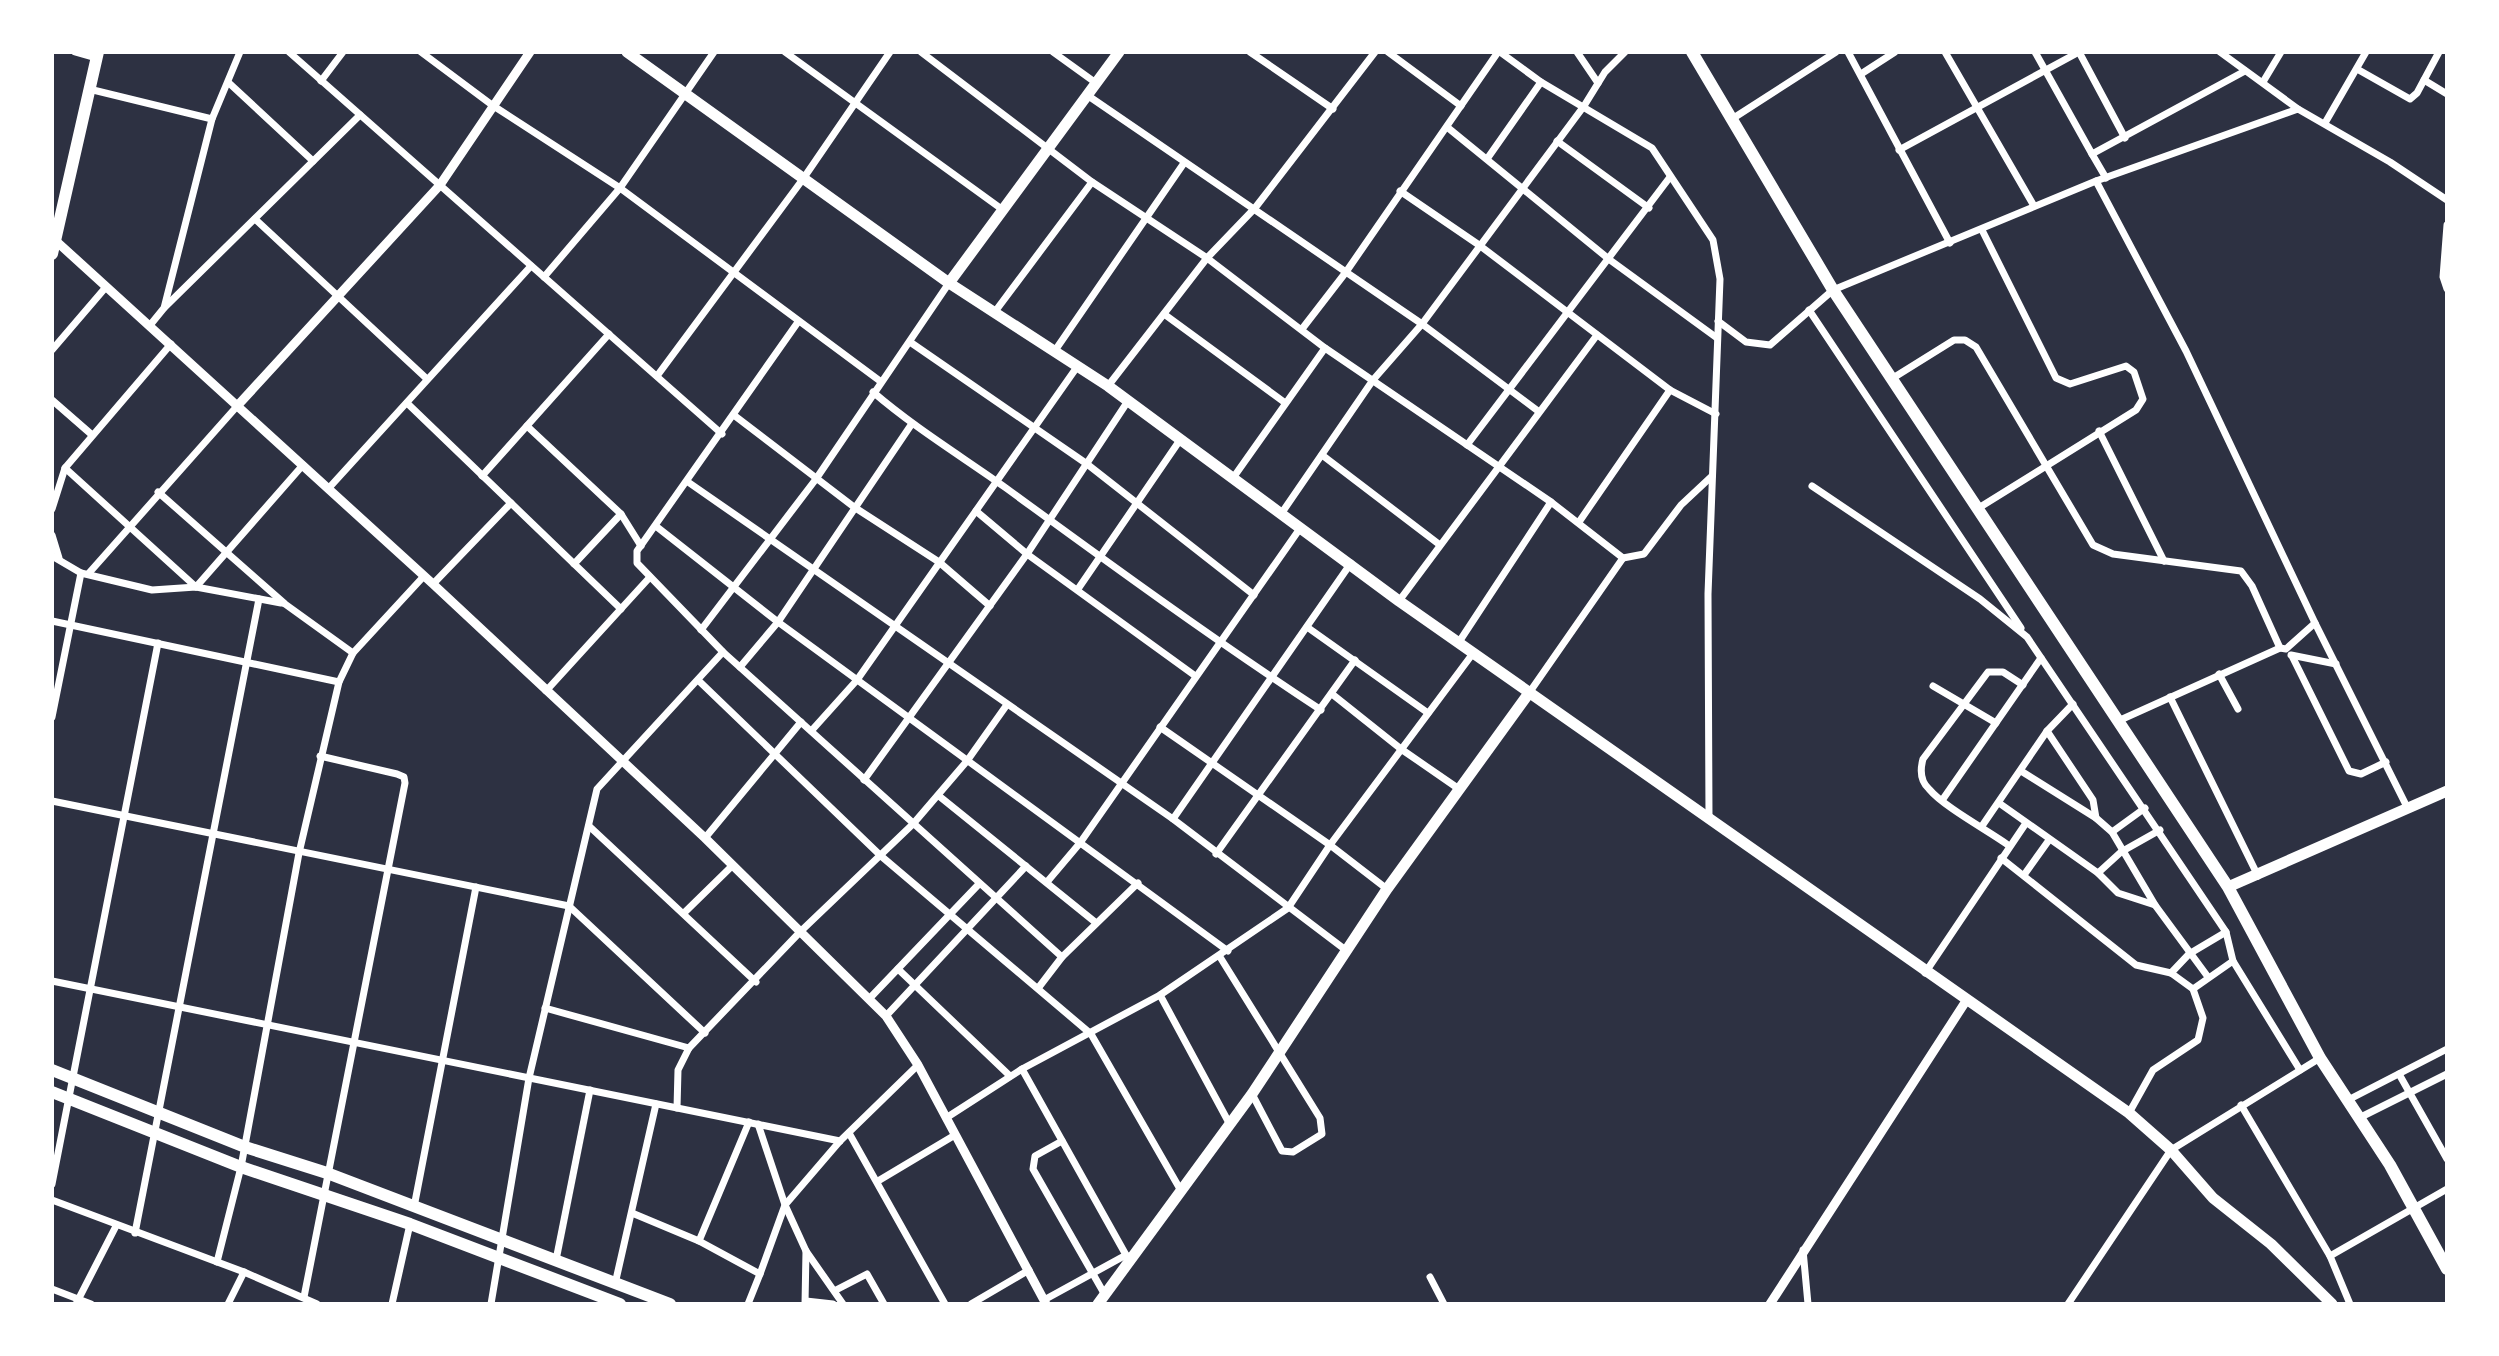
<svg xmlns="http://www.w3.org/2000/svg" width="2499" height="1356" viewBox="0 0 2499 1356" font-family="Cabin,sans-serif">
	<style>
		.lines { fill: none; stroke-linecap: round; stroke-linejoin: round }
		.minor { stroke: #fff; stroke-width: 7 }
		.tertiary { stroke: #fff; stroke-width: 9 }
		.secondary { stroke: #fff; stroke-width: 11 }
		.primary { stroke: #fff; stroke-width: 12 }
	</style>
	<rect width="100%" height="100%" fill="#2d3142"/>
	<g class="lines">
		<g class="minor">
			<path d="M75 52 96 58"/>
			<path d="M289 52 722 434"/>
			<path d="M421 52 492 105 620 188 880 381"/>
			<path d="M785 52 1003 210"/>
			<path d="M921 52 1092 182 1207 258 1325 348 1551 502 1623 558"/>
			<path d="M1053 52 1096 83"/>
			<path d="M1250 52 1333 109"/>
			<path d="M1388 52 1461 106"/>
			<path d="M1500 52 1541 82 1652 148 1713 240 1720 279 1708 594 1709 818"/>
			<path d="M1577 52 1598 83"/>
			<path d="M1848 52 1950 243"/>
			<path d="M1945 52 2034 206"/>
			<path d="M2035 52 2092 154 2245 71"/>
			<path d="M2079 52 2125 138"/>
			<path d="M2220 52 2298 109"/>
			<path d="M2357 69 2410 99 2417 93 2439 52"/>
			<path d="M1861 74 1895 52"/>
			<path d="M2424 80 2447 94"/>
			<path d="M321 81 343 52"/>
			<path d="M2263 82 2281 52"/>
			<path d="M229 83 313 161"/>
			<path d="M89 89 212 119"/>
			<path d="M1087 95 1422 324 1538 411"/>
			<path d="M1732 119 1836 52"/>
			<path d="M2325 123 2366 52"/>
			<path d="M1447 127 1610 260 1717 338"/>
			<path d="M1557 141 1649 208"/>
			<path d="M1899 150 2079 52"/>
			<path d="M2092 154 2106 178"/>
			<path d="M1487 159 1541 82"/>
			<path d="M2096 181 2186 351 2315 623 2408 809"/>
			<path d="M1400 191 1479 245 1670 390 1716 414"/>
			<path d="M255 219 427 379"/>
			<path d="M2447 225 2443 277 2447 289"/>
			<path d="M544 277 620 188 714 52"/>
			<path d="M165 307 360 115"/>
			<path d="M1809 310 2021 628"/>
			<path d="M994 313 1092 182"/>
			<path d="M1164 314 1284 402"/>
			<path d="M1718 321 1746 342 1770 345 1833 290 2096 181 2298 109 2390 162 2447 200"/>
			<path d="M798 322 637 551V563L723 652 1062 957"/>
			<path d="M151 324 164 308 212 119 240 52"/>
			<path d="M1302 329 1346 272 1498 52"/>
			<path d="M910 342 1087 464 1254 595"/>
			<path d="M52 350 106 287"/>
			<path d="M1054 352 1184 163"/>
			<path d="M657 376 803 179 890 52"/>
			<path d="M1893 378 1954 340H1965L1976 347 2093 545 2113 554 2241 571 2252 586 2280 648"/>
			<path d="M1108 386 1207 258 1255 208 1375 52"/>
			<path d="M873 392C915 428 961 456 1006 488 1110 564 1213 639 1321 710"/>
			<path d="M52 400 91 434"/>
			<path d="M407 403 621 609"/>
			<path d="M735 416 854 507 939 562 990 606"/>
			<path d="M527 426 621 514 641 546"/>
			<path d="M2099 431 2164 561"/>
			<path d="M1467 445 1670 177"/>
			<path d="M1322 455 1440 545"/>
			<path d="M65 468 196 587 303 465"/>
			<path d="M482 476 609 334"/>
			<path d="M1233 478 1325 348"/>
			<path d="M688 482 1173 819 1347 951"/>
			<path d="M1812 486 1980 599 2027 637 2226 932 2233 961 2300 1070"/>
			<path d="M328 489 531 266"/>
			<path d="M158 492 285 604 353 653"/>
			<path d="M52 509 65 468 171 344"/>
			<path d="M1977 509 2136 410 2143 399 2134 372 2126 366 2070 384 2056 378 1982 230"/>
			<path d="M976 511 1027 554 1194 675"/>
			<path d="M1281 514 1373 380 1422 324 1584 106 1605 72 1625 52"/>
			<path d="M1579 522 1670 390"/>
			<path d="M657 527 778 622 1228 951"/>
			<path d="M52 535 59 558"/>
			<path d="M52 556 81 573 152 590 196 587 281 603"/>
			<path d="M574 564 621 514"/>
			<path d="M89 573 239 404"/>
			<path d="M433 584 511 503"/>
			<path d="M1078 589 1180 440"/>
			<path d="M1399 601 1597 335"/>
			<path d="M52 621 339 682"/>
			<path d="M1307 627 1428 713"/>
			<path d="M701 630 816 479 949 283"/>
			<path d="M1459 642 1551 502"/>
			<path d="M2291 655 2336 664"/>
			<path d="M2292 656 2349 771 2361 774 2386 762"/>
			<path d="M740 667 778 622 911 425"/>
			<path d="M2219 674 2238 709"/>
			<path d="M699 681 881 856 1091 1034 1180 1189"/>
			<path d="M1933 686 1996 723"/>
			<path d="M546 691 650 577"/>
			<path d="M1529 693 1623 558 1644 554 1681 505 1712 476"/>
			<path d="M1332 694 1401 749 1459 789"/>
			<path d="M2170 697 2258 876"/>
			<path d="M52 717 81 573"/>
			<path d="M2118 721 2280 648 2286 649 2315 623"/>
			<path d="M1160 727 1330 845 1387 889"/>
			<path d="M813 729 857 680 1077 367"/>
			<path d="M2047 731 2093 800 2096 818 2112 832 2155 905 2208 977"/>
			<path d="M2021 771 2096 818"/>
			<path d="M864 780 1027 554 1128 401"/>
			<path d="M939 796 1095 922"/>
			<path d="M1943 799 2041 658"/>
			<path d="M52 801 569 906 705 1033"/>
			<path d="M1999 803 2098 873 2118 893 2155 905"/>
			<path d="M1173 819 1351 563"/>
			<path d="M589 826 756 982"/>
			<path d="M1982 826 2047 731 2073 704"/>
			<path d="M2112 832 2145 808"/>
			<path d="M705 838 801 722"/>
			<path d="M2008 845C1987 830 1944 807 1929 789 1920 781 1920 770 1923 759L1988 672H2003L2023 685"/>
			<path d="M1216 854 1355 660"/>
			<path d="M2001 858 2136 965 2171 973 2193 989 2203 1018 2198 1040 2153 1070 2129 1113"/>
			<path d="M2098 873 2121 852 2160 830"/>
			<path d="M2024 875 2049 840"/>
			<path d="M1047 882 1080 843 1301 527"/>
			<path d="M685 912 732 866"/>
			<path d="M1220 957 1320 1118 1322 1134 1293 1152 1282 1151 1252 1094"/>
			<path d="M898 969 1010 1076"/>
			<path d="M1925 973 2026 823"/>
			<path d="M2171 973 2189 954 2226 932"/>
			<path d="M52 981 840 1141"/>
			<path d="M1039 987 1062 957 1138 883"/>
			<path d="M2193 989 2233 961"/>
			<path d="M1160 995 1228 1121"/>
			<path d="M869 999 978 885"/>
			<path d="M545 1008 689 1048"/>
			<path d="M886 1016 1026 866"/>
			<path d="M1022 1069 1126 1255"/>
			<path d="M2399 1074 2447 1159"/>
			<path d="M2348 1100 2447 1049"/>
			<path d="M2241 1105 2330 1256 2350 1304"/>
			<path d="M677 1108 678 1070 689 1048 800 932 913 824 967 761 1006 706"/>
			<path d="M946 1118 1022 1069 1160 995 1288 908 1330 845 1474 652"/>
			<path d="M2359 1118 2447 1074"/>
			<path d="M758 1124 785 1205 806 1251 843 1304"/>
			<path d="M849 1133 945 1304"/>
			<path d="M1062 1141 1035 1156 1033 1169 1105 1295"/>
			<path d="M878 1181 955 1135"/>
			<path d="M52 1184 158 643"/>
			<path d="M52 1200 244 1272 317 1304"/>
			<path d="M414 1207 476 887"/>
			<path d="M632 1213 699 1241 760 1274 785 1205 840 1141 918 1065"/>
			<path d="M135 1233 259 599"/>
			<path d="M699 1241 749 1122"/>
			<path d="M1803 1250 1808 1304"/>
			<path d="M2330 1256 2447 1189"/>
			<path d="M556 1260 590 1090"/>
			<path d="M217 1262 241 1167 299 853 339 682 353 653 424 576"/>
			<path d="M1430 1277 1444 1304"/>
			<path d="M615 1284 656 1104"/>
			<path d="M52 1289 91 1304"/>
			<path d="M836 1290 867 1274 884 1304"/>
			<path d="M304 1297 405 783 404 777 397 774 320 756"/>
			<path d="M1044 1300 1126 1255 1129 1258"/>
			<path d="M806 1301 833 1304"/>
			<path d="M76 1304 116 1226"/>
			<path d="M228 1304 244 1272"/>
			<path d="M392 1304 410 1224"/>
			<path d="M491 1304 529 1078 597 789 723 652"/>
			<path d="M748 1304 760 1274"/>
			<path d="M805 1304 806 1251"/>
			<path d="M971 1304 1029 1270"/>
			<path d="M2068 1304 2171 1150 2320 1058"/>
		</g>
		<g class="tertiary">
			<path d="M56 241 433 584 705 838 886 1016 918 1065 1046 1304"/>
			<path d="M239 404 440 185 530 52"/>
			<path d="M1770 1304 1966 1001"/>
		</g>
		<g class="secondary">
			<path d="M627 52 949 283 1108 386 1399 601 2129 1113 2171 1150 2213 1198 2271 1244 2332 1304"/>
			<path d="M949 283 1119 52"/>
			<path d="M2228 887 2447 791"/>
			<path d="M1098 1304 1252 1094 1387 889 1529 693"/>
		</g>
		<g class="primary">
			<path d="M1692 52 1833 290 2228 887 2320 1058 2390 1165 2447 1269"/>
			<path d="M52 254 98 52"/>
			<path d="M52 1070 245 1147 327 1173 670 1304"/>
			<path d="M52 1092 241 1167 410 1224 620 1304"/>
		</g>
	</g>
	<rect width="2499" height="1356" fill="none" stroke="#ffffff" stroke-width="108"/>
</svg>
